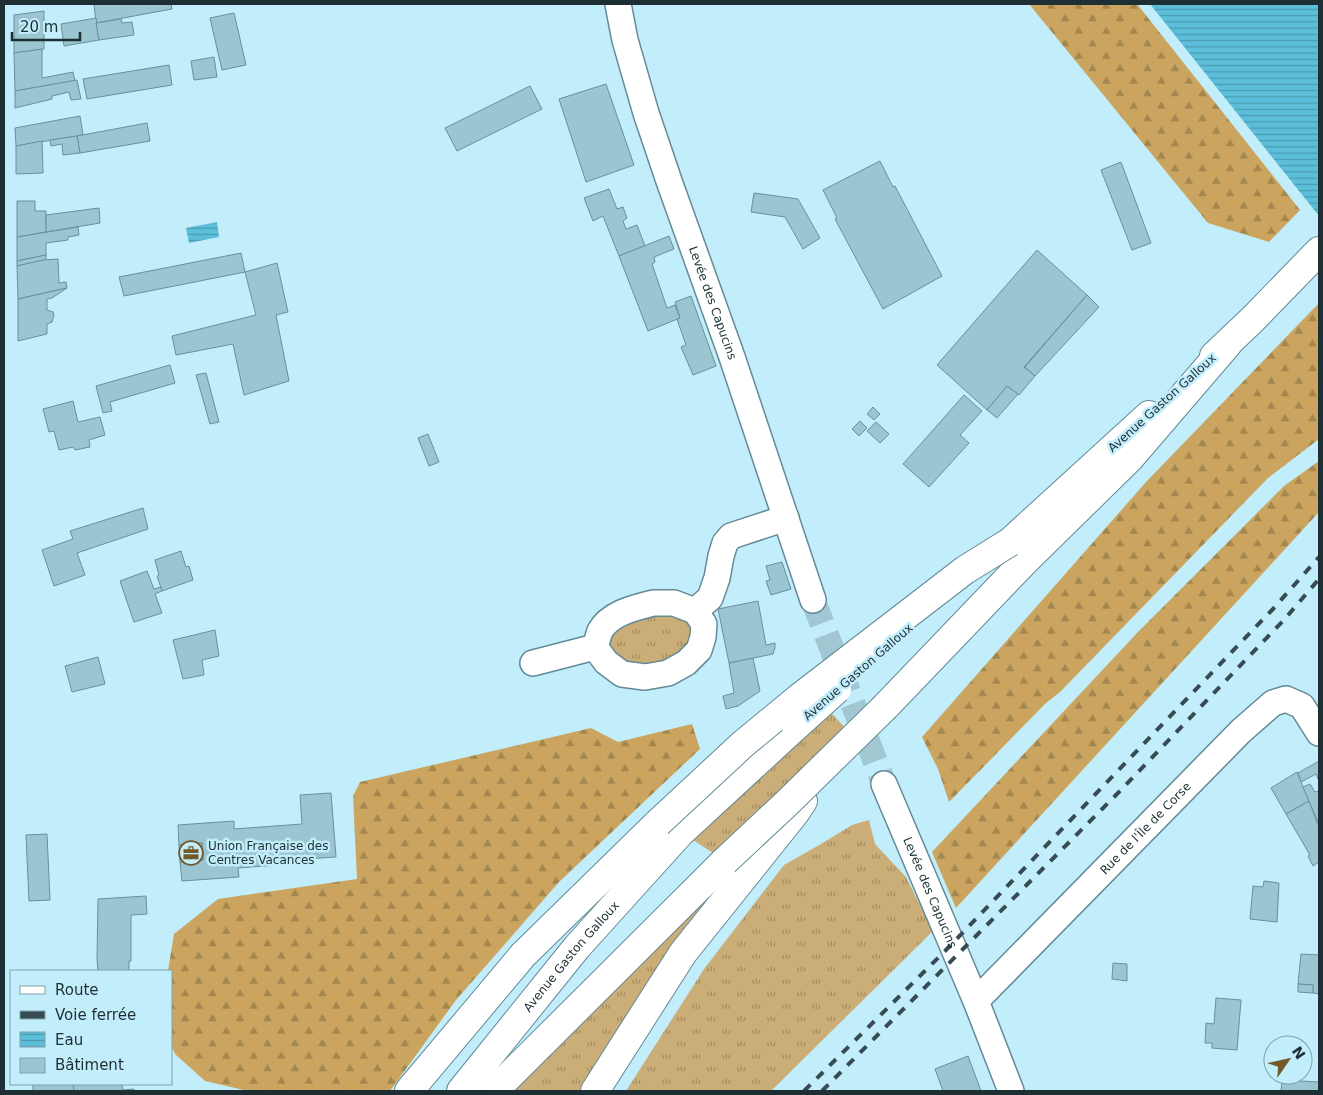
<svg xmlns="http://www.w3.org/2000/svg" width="1323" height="1095" viewBox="0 0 1323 1095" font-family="'DejaVu Sans',sans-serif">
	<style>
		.grass { fill: url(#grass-tufts) }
		.forest { fill: url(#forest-firs) }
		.water { fill: url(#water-rules) }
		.building { fill: #9cc5d2; stroke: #68909c }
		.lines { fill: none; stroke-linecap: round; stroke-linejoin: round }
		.minor-tunnel { stroke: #a1c7d2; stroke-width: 25; stroke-dasharray: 25 12; stroke-linecap: butt }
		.minor-casing { stroke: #638a96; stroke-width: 28 }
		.major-casing { stroke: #638a96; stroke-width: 30 }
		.minor { stroke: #fff; stroke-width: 25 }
		.major { stroke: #fff; stroke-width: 28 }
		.rail { stroke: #374c52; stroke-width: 4; stroke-dasharray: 9 9; stroke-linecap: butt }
		.major-bridge-casing { stroke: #638a96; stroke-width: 30; stroke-linecap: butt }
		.major-bridge { stroke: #fff; stroke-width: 28 }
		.labels { text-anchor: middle; stroke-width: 5; stroke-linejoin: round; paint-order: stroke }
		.street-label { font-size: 12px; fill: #1e2f34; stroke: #c2edfa }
		.poi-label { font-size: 12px; fill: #1e2f34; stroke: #c2edfa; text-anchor: start }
	</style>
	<defs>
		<pattern id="grass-tufts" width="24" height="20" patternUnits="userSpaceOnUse" patternTransform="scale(1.25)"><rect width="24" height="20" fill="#cbad77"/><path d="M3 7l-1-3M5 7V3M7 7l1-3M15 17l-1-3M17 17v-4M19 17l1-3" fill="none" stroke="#a48d62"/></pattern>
		<pattern id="forest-firs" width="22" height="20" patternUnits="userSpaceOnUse" patternTransform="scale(1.25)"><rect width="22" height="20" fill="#cba55f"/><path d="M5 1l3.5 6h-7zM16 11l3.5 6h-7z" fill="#a4874f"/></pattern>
		<pattern id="water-rules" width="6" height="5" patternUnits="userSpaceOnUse" patternTransform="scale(1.25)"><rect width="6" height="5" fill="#5cbed9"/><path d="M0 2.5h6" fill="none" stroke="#4b9bb1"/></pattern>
	</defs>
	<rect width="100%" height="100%" fill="#c2edfa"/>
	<g class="grass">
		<path d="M664 611 691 619 693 637 680 658 635 669 607 654V636L615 626Z"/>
		<path d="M827 708 847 730 719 857 687 836Z"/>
		<path d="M869 820 875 844 906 877 933 931 771 1091H626L704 969 784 865 821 844 852 825Z"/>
		<path d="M705 893 710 898 585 1091H514L539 1067Z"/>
	</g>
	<g class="forest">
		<path d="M1029 4H1137L1300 210 1269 242 1208 223Z"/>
		<path d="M1319 303V439L1268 478 1060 692 1046 703 949 802 938 769 922 737 1146 482Z"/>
		<path d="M1319 461V512L956 908 932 852 1139 631 1284 486Z"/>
		<path d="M692 724 700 749 559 882 456 1000 390 1091H248L205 1081 175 1054 171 1045V971H168L174 934 218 899 357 879 353 796 360 782 591 728 618 742Z"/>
	</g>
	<g class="water">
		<path d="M1150 4H1319V216Z"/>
		<path d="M217 222 219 237 189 243 186 228Z"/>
	</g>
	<g class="building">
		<path d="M94 4H171L172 9 96 23Z"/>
		<path d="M44 11V49L14 53V15Z"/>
		<path d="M234 13 246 65 222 70 210 18Z"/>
		<path d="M96 18 99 40 64 46 61 24Z"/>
		<path d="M121 19 122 23 132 22 134 35 99 40 96 23Z"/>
		<path d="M42 49V78L73 72 75 81 15 91 14 53Z"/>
		<path d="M214 57 217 77 194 80 191 61Z"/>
		<path d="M169 65 172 85 87 99 83 79Z"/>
		<path d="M77 80 81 99 71 100 69 92 52 96V99L15 108V91Z"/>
		<path d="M606 84 634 165 586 182 559 99Z"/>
		<path d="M530 86 542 109 457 151 445 128Z"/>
		<path d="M80 116 83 135 16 146 15 128Z"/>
		<path d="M147 123 150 141 80 153 77 136Z"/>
		<path d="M77 136 80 153 63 155 62 144 51 146 50 140Z"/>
		<path d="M42 141 43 173 16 174V146Z"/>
		<path d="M880 161 893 187 895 186 942 276 883 309 835 219 837 218 823 190Z"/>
		<path d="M1121 162 1151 243 1132 250 1101 170Z"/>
		<path d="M609 189 617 209 623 207 627 218 623 221 626 229 637 225 645 246 619 256 603 216 593 221 584 198Z"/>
		<path d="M754 193 798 199 820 238 803 249 785 217 751 212Z"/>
		<path d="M17 201H35V211H46V232L17 237Z"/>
		<path d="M99 208 100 223 46 232V215Z"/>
		<path d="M78 227 79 235 68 237V240L46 243V255L17 261V237Z"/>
		<path d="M669 236 674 249 654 257 655 262 652 264 667 308 675 305 680 318 648 331 619 256Z"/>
		<path d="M1037 250 1087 295 1024 367 1035 376 1019 395 1007 386 987 410 937 365Z"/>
		<path d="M241 253 245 272 124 296 119 277Z"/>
		<path d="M46 255V260L17 266V261Z"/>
		<path d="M58 259 59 283 66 282 67 288 18 299 17 266 43 260Z"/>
		<path d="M277 263 288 312 276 315 289 381 244 395 233 344 176 355 172 336 256 315 245 272Z"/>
		<path d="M67 288 52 298 47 299V310L53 312 54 315 52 322 47 324V334L18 341V299Z"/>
		<path d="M1087 295 1099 307 1035 376 1025 367Z"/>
		<path d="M691 296 716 366 693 375 681 347 686 345 677 319 680 318 675 302Z"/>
		<path d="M170 365 175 383 110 402 112 411 103 413 96 386Z"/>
		<path d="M206 373 219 422 210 424 196 375Z"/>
		<path d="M1007 386 1018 394 997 418 987 410Z"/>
		<path d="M964 395 982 411 960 435 969 443 929 487 903 464Z"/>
		<path d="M73 401 78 422 100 417 105 435 89 440 90 447 75 450 73 447 59 450 54 431 49 432 43 409Z"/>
		<path d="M873 407 880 414 874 420 867 414Z"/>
		<path d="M860 421 867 428 859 436 852 429Z"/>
		<path d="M876 422 889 434 880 443 867 431Z"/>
		<path d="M428 434 439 462 429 466 418 438Z"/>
		<path d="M143 508 148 529 77 553 85 575 54 586 42 550 73 539 70 531Z"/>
		<path d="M181 551 186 567 189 566 193 580 162 591 157 576 159 575 155 560Z"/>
		<path d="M782 562 791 589 771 595 766 581 770 580 766 566Z"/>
		<path d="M147 571 154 589 161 587 162 591 155 594 162 613 134 622 120 581Z"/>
		<path d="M758 601 766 645 775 643V648L773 654 729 663 718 609Z"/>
		<path d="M215 630 219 656 202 660 204 675 183 679 173 640Z"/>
		<path d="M98 657 105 684 72 692 65 666Z"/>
		<path d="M753 658 760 691 738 706 726 709 723 696 734 693 729 663Z"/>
		<path d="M1319 761V778L1318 779 1316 774 1301 782 1298 773Z"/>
		<path d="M1297 772 1309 801 1286 814 1271 788Z"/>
		<path d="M1310 784 1315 792 1319 791V825L1303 787Z"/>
		<path d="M331 793 336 857 306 859V863L238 868 239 877 182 881 180 862 203 860 202 843 179 845 178 825 234 821V829L302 824 300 795Z"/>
		<path d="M1309 801 1319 827V862L1313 866 1308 856 1310 855 1286 814Z"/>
		<path d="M47 834 50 900 29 901 26 835Z"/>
		<path d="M202 843 203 860 180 862 179 845Z"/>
		<path d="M1264 881 1279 883 1277 922 1250 919 1253 886 1263 887Z"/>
		<path d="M146 896 147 914 131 915V961H129V971H98L97 959 98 899Z"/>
		<path d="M1301 954 1319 955V994L1313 993V985L1298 984Z"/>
		<path d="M1113 963 1127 964V981L1112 979Z"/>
		<path d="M1298 984 1313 985V993L1298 992Z"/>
		<path d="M1216 998 1241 1000 1237 1050 1212 1048V1043H1205L1206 1023 1214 1024Z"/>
		<path d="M968 1056 981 1091H943L935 1069Z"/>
		<path d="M1282 1080 1319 1082V1091H1281Z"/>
		<path d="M33 1084H73L74 1091H33Z"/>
		<path d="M73 1084H120L122 1085 123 1090 134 1089V1091H74Z"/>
	</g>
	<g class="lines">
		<path class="minor-tunnel" d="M813 600 884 784"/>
		<g class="minor-casing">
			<g id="minor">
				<path id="s1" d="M618 4 625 40 646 113 669 181 732 357 813 600"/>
				<path d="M653 603H674L695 611 704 624 703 637 699 650 686 663 668 673 645 677 622 674 606 662 595 647C597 642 598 636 600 631 610 613 634 608 653 603Z"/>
				<path d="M695 611 710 598 717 578 721 556 725 543 731 536 786 518"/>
				<path d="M533 663 595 647"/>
				<path id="s2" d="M884 784 976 1001 1011 1091"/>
				<path id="s3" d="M976 1001 1241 731 1273 703 1286 699 1302 706 1319 733"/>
			</g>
		</g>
		<g class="major-casing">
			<g id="major">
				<path d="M1214 356 1253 319 1319 251"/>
				<path d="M1010 542 1149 415"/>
				<path d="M886 706 1025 561 1130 458 1227 345"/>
				<path d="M409 1091 523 955 658 823"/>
				<path id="s4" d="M461 1091 577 947 680 833 796 726"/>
				<path d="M494 1091 725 861"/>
				<path d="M595 1091 683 953 795 813 803 801"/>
			</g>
		</g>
		<use href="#minor" class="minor"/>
		<use href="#major" class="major"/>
		<g class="rail">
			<path d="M804 1091 945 951 1273 609 1319 557"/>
			<path d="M822 1091 1116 795 1283 621 1319 579"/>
		</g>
		<g class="major-bridge-casing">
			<g id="major-bridge">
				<path d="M796 726 837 689"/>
				<path d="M658 823 743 744 800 697 965 570 1010 542"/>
				<path d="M725 861 787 803 886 706"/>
			</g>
		</g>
		<use href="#major-bridge" class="major-bridge"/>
	</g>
	<defs>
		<g id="office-ring" transform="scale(1.25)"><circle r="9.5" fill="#c2edfa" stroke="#715929" stroke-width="1.5"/><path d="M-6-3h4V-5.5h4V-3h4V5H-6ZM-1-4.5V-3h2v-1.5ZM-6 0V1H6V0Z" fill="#715929"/></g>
	</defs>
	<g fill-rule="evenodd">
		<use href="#office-ring" x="191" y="853"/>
	</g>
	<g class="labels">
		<g class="street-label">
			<text dy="4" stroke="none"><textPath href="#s1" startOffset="314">Levée des Capucins</textPath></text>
			<text transform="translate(1162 403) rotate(-42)" y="4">Avenue Gaston Galloux</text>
			<text transform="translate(858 672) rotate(-41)" y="4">Avenue Gaston Galloux</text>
			<text dy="4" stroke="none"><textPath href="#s3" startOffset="242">Rue de l'Île de Corse</textPath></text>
			<text dy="4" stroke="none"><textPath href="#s2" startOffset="118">Levée des Capucins</textPath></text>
			<text dy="4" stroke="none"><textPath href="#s4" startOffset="174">Avenue Gaston Galloux</textPath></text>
		</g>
		<g class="poi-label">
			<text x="208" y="850">Union Française des<tspan x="208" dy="14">Centres Vacances</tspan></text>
		</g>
	</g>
	<rect width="1323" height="1095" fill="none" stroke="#1e2f34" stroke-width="10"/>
	<rect x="10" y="970" width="162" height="115" fill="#c2edfa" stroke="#80a1ab"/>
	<rect x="20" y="986" width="25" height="8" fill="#ffffff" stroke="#80a1ab"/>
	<text x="55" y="995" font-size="15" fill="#1e2f34">Route</text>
	<rect x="20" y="1011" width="25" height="8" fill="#374c52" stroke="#80a1ab"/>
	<text x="55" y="1020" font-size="15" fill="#1e2f34">Voie ferrée</text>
	<rect x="20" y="1032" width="25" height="15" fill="url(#water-rules)" stroke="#80a1ab"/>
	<text x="55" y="1045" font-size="15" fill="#1e2f34">Eau</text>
	<rect x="20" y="1058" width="25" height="15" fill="#9cc5d2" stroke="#80a1ab"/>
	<text x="55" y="1070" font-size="15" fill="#1e2f34">Bâtiment</text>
	<g transform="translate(1288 1060) rotate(56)"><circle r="24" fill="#c2edfa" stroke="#80a1ab"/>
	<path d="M0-4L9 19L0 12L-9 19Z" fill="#715929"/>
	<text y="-8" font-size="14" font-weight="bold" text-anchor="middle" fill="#1e2f34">N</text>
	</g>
	<path d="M12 32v8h68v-8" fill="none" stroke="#1e2f34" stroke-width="2.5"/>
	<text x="20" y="32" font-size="15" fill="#1e2f34" stroke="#c2edfa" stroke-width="4" paint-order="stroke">20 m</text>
</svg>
